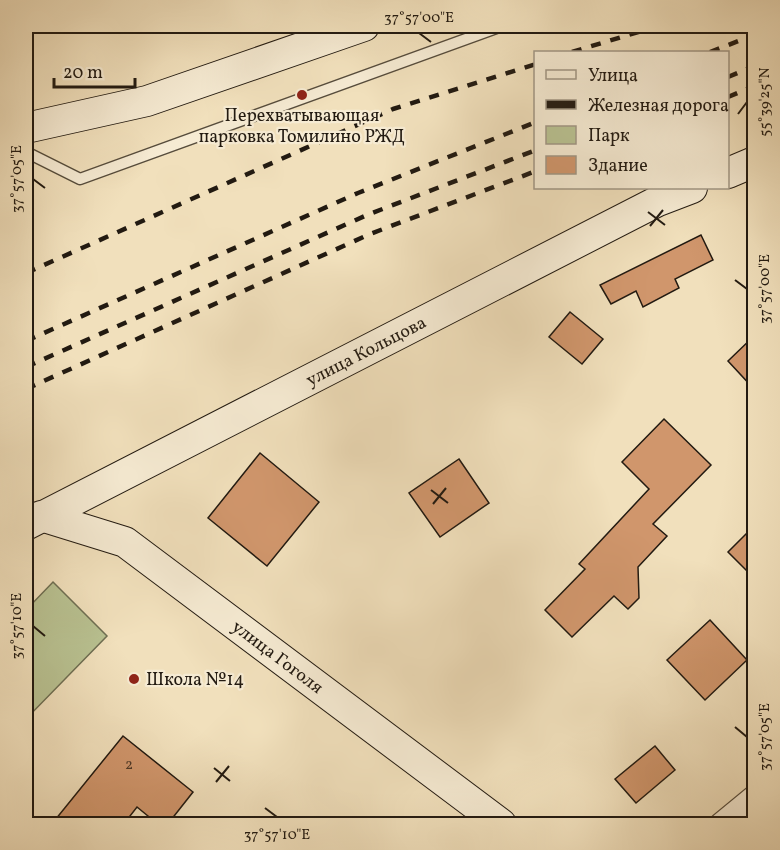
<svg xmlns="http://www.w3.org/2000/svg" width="780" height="850" viewBox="0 0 780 850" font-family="Vollkorn,serif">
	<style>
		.green { fill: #b9c292; stroke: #6e6e52; stroke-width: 1.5 }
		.building { fill: #d0966c; stroke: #221a11; stroke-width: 1.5 }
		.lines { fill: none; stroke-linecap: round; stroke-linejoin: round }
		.lane-casing { stroke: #564c3c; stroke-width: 13 }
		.street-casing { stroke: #564c3c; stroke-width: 23 }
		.secondary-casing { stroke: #221a11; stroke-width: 32 }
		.lane { stroke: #f6ebd3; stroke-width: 10 }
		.street { stroke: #f6ebd3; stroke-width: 21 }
		.secondary { stroke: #f6ebd3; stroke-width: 30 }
		.rail { stroke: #221a11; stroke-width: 4.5; stroke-dasharray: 10 10; stroke-linecap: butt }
		.ticks { fill: none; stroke: #221a11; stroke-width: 2 }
		.poi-dot { fill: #8f2418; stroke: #f6ebd3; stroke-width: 2 }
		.labels { text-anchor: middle; stroke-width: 4.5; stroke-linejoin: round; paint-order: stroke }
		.number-label { font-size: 15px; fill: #4e3928 }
		.poi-label { font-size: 18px; fill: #221a11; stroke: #f6ebd3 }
		.street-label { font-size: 18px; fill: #221a11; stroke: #f6ebd3 }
		.neatline { fill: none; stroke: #221a11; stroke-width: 2 }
		.ticks-label { font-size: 15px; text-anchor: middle; fill: #221a11 }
	</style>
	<rect width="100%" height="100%" fill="#f1e0bc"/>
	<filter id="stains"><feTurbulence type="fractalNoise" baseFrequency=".00333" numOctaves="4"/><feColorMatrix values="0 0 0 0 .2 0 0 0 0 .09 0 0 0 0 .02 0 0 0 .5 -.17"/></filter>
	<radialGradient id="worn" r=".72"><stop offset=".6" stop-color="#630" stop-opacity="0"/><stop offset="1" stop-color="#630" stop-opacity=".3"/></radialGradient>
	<path class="green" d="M53 582 107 636 26 719V610Z"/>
	<g class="building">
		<path d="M701 235 713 260 675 279 679 288 643 307 636 291 611 304 600 285Z"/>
		<path d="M570 312 603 339 582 364 549 337Z"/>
		<path d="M754 336V389L728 361Z"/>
		<path d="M664 419 711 465 653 524 667 536 638 567 639 598 628 609 614 596 572 637 545 610 585 569 579 564 649 489 622 462Z"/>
		<path d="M260 453 319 502 267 566 208 518Z"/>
		<path d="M459 459 489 503 440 537 409 493Z"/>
		<path d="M754 526V578L728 552Z"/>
		<path d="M710 620 747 660 705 700 667 660Z"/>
		<path d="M123 736 193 792 167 825H159L137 807 123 825H51Z"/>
		<path d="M655 746 675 770 636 803 615 779Z"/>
	</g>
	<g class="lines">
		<g class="lane-casing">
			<path id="lane" d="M26 152 80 179 502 26"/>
		</g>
		<g class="street-casing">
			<path id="street" d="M720 824 754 796"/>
		</g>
		<g class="secondary-casing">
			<g id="secondary">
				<path d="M26 128 147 101 364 26"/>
				<path d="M728 173 754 162"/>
				<path id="s1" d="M41 516 125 542 501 824"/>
				<path id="s2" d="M26 525 658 201 692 188"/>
			</g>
		</g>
		<use href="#lane" class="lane"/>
		<use href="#street" class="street"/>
		<use href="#secondary" class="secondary"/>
		<g class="rail">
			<path d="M572 52 658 26"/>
			<path d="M710 52 754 35"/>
			<path d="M728 77 754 66"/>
			<path d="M728 97 754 86"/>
			<path d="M26 273 393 109 536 64"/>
			<path d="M26 341 358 193 536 122"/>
			<path d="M26 367 367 215 536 150"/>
			<path d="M26 389 370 234 536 171"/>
		</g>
	</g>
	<path class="ticks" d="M419 33 431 42M738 114 747 102M33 179 45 188M648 212 665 225M650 226 663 210M735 280 747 289M431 490 448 503M433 504 446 488M33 626 45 636M735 727 747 737M214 768 230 781M216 782 229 766M265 808 277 817"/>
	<g class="poi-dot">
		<circle cx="302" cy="95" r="6"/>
		<circle cx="134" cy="679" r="6"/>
	</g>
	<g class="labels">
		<g class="number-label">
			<text x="129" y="769">2</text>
		</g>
		<g class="poi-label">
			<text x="302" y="121">Перехватывающая<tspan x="302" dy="21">парковка Томилино РЖД</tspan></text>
			<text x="146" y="685" text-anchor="start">Школа №14</text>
		</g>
		<g class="street-label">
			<text dy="6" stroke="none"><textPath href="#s2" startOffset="382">улица Кольцова</textPath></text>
			<text dy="6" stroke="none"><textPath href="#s1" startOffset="279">улица Гоголя</textPath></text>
		</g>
	</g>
	<rect width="780" height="850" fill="none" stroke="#f1e0bc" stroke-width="66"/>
	<rect x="534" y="51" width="195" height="138" fill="#f6ebd3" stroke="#a19785" stroke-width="1.5"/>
	<rect x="546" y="70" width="30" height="9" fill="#f6ebd3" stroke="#a19785" stroke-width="1.5"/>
	<text x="588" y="81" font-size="18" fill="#221a11">Улица</text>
	<rect x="546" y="100" width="30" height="9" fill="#221a11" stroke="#a19785" stroke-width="1.5"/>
	<text x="588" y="111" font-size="18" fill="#221a11">Железная дорога</text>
	<rect x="546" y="126" width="30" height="18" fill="#b9c292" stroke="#a19785" stroke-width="1.5"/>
	<text x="588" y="141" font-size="18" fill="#221a11">Парк</text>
	<rect x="546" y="156" width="30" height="18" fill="#d0966c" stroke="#a19785" stroke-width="1.5"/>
	<text x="588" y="171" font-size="18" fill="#221a11">Здание</text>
	<path d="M54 78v9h81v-9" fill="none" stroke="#221a11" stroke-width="3"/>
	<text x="63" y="78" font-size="18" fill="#221a11" stroke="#f6ebd3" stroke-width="4.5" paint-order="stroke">20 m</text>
	<rect x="33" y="33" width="714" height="784" class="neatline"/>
	<g class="ticks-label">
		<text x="419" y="22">37°57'00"E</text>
		<text transform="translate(764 102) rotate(-90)" y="5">55°39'25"N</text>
		<text transform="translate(16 179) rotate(-90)" y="5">37°57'05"E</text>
		<text transform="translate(764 289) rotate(-90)" y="5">37°57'00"E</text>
		<text transform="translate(16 626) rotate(-90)" y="5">37°57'10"E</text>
		<text transform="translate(764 737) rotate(-90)" y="5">37°57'05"E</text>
		<text x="277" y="839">37°57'10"E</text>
	</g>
	<rect width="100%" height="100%" filter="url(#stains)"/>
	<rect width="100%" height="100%" fill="url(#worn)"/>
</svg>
